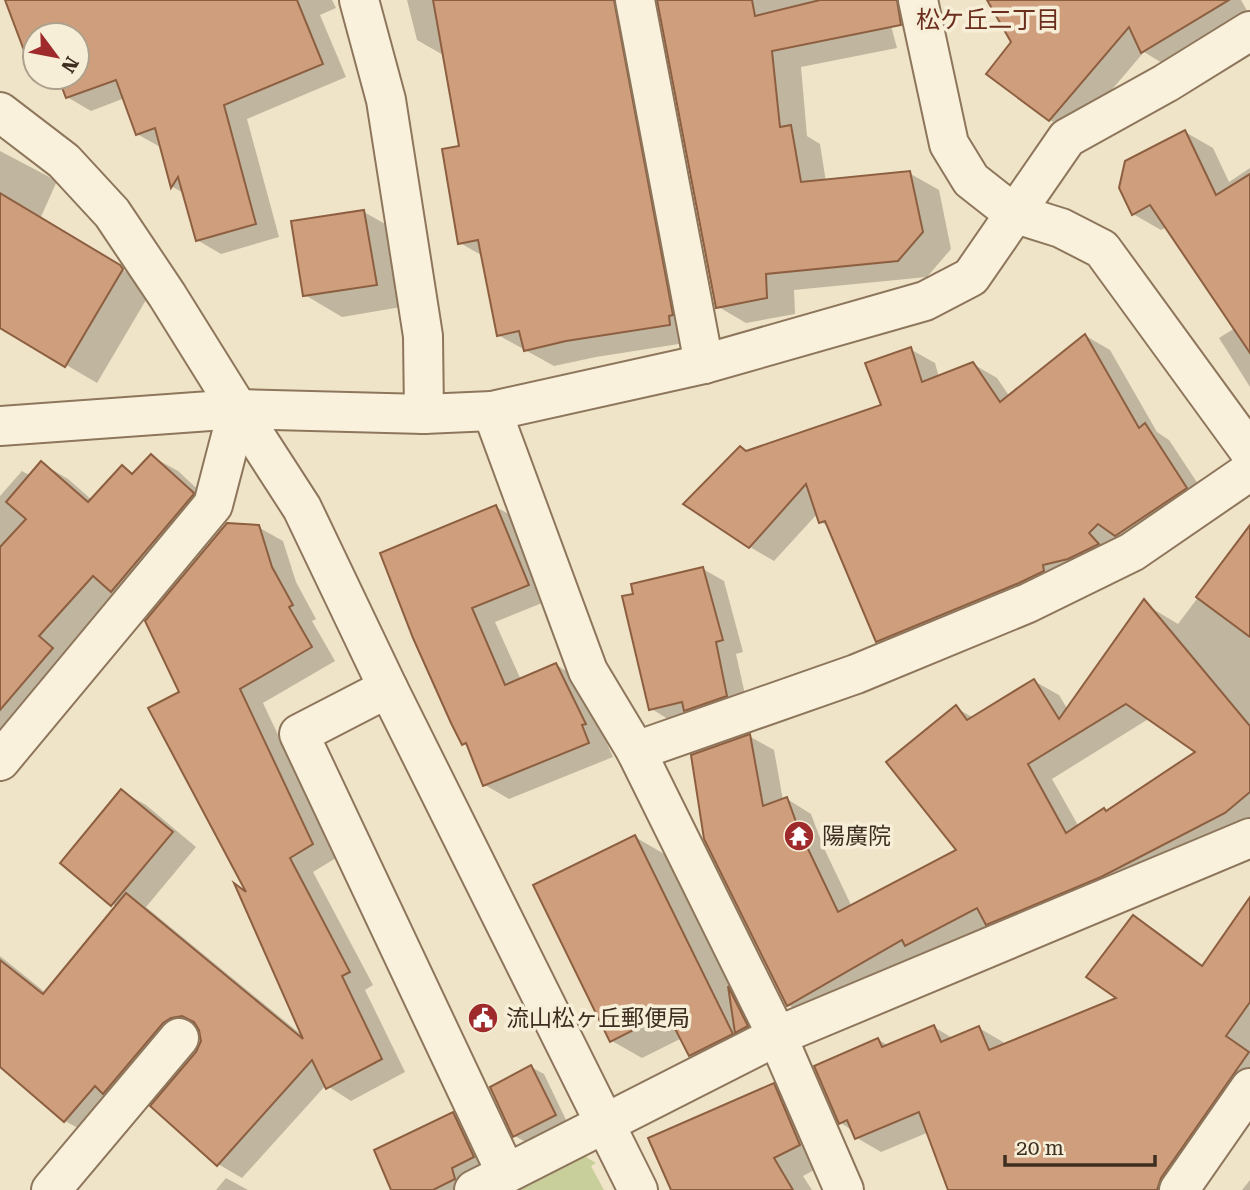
<svg xmlns="http://www.w3.org/2000/svg" width="1250" height="1190" viewBox="0 0 1250 1190" font-family="'Roboto Serif','Noto Sans JP',serif">
	<style>
		.green { fill: #c9cf9b }
		.shadow { fill: #0003; fill-rule: evenodd }
		.building { fill: #cf9f7d; stroke: #8d5f41; stroke-width: 2; fill-rule: evenodd }
		.lines { fill: none; stroke-linecap: round; stroke-linejoin: round }
		.minor-casing { stroke: #8d765c; stroke-width: 42 }
		.tertiary-casing { stroke: #8d765c; stroke-width: 42 }
		.minor { stroke: #faf1dc; stroke-width: 38 }
		.tertiary { stroke: #faf1dc; stroke-width: 38 }
		.labels { text-anchor: middle; stroke-width: 7; stroke-linejoin: round; paint-order: stroke }
		.poi-label { font-size: 23px; fill: #3d2e20; stroke: #f7eed8; text-anchor: start }
		.neighbourhood-label { font-size: 24px; fill: #6b2e1e; stroke: #f7eed8 }
	</style>
	<rect width="100%" height="100%" fill="#f0e4c8"/>
	<path class="green" d="M578 1152 596 1163 591 1166 604 1190H502Z"/>
	<g class="shadow">
		<path d="M6 0H332L336 8 320 15 346 77 247 119 279 237 221 254 197 240 185 194 173 187 162 148 137 134 125 98 91 111 67 97 64 88 59 90 37 77H77V35H35V76Z"/>
		<path d="M407 0H650L698 341 596 357 554 366 498 335 483 256 460 243 461 147 445 56 417 40Z"/>
		<path d="M659 0H884L897 48 801 67 807 136 820 144 826 182 909 173 939 190 951 249 927 277 794 290 795 314 746 323 717 306Z"/>
		<path d="M989 0H1241L1250 16 1167 66 1144 52 1074 134 1050 120 1013 42Z"/>
		<path d="M1185 132 1213 148 1229 182 1250 168V387L1219 338 1235 328 1167 227 1161 230 1133 214Z"/>
		<path d="M0 151 57 181 40 219 153 288 97 383 12 333 0 264Z"/>
		<path d="M364 212 401 233 413 305 342 317 305 295Z"/>
		<path d="M1086 336 1110 350 1157 432 1169 440 1210 502 902 655 878 641 829 527 821 522 818 513 774 561 750 547 741 448 748 452 883 406 910 349 935 363 939 377 973 364 997 378 1010 397Z"/>
		<path d="M151 456 178 471 220 510 118 594 65 652 79 664 0 758V496L22 471 31 476 41 463 68 479 92 500 122 467 135 474Z"/>
		<path d="M496 507 521 521 552 599 495 622 521 680 556 665 580 679 609 738 605 739 613 757 509 799 485 785 469 746 464 743 415 638Z"/>
		<path d="M258 527 283 541 296 582 316 619 312 621 335 661 263 703 336 858 313 872 373 985 365 990 405 1072 351 1101 326 1085 242 1178 218 1164 197 1053 202 1043 201 1030 195 1031 89 1134 65 1121 0 1065V956L46 993 117 907 62 863 121 791 146 805 196 847 146 907 303 1036 238 887 248 893 181 693Z"/>
		<path d="M1248 531 1250 532V826L813 1019 788 1005 749 736 774 750 783 800 787 799 811 814 823 846 852 907 959 850 956 708 974 718 1034 681 1059 695 1068 710 1143 603 1178 624ZM1150 718 1199 752 1107 812 1079 827 1052 779Z"/>
		<path d="M703 569 724 581 743 652 736 654 748 708 671 721 650 708Z"/>
		<path d="M635 837 666 855 763 1051 721 1073 690 1055 682 1038 642 1058 612 1041Z"/>
		<path d="M1134 917 1158 932 1204 966 1250 933V1099L1185 1190H950L929 1132 881 1152 857 1138 853 1131 841 1123 877 1039 889 1046 934 1027 954 1039 979 1028 1003 1042 1005 1045 1119 999Z"/>
		<path d="M531 1067 544 1074 567 1122 527 1143 515 1136Z"/>
		<path d="M774 1085 804 1103 829 1162 803 1176 812 1190H674Z"/>
		<path d="M453 1114 477 1128 498 1171 478 1190H393Z"/>
		<path d="M226 1178 248 1190H216Z"/>
		<path d="M1250 1180V1190H1242Z"/>
	</g>
	<g class="building">
		<path d="M5 0H297L323 64 224 105 256 224 196 241 178 177 171 188 155 128 136 135 116 80 66 98 58 77H77V35H35L34 77Z"/>
		<path d="M433 0H614L673 315 669 316 670 325 566 341 524 351 519 331 497 336 478 240 458 244 442 149 459 146Z"/>
		<path d="M657 0H752L755 16 820 0H897L901 25 772 51 780 127 791 125 801 182 910 171 923 232 898 261 766 274 767 298 716 308Z"/>
		<path d="M987 0H1229L1141 53 1129 27 1049 121 986 74 1011 42Z"/>
		<path d="M1185 130 1216 195 1250 174V353L1150 205 1132 215 1119 188 1125 161Z"/>
		<path d="M0 193 120 265 123 269 65 367 0 328Z"/>
		<path d="M364 210 377 285 303 296 291 221Z"/>
		<path d="M1085 334 1139 428 1145 423 1187 488 1115 536 1098 524 1089 533 1099 544 1068 559 1043 565 1044 571 1019 583 876 642 825 521 819 523 806 484 749 548 683 504 740 446 746 451 881 405 865 363 911 347 922 382 973 362 1000 402Z"/>
		<path d="M151 454 194 493 193 495 111 592 93 576 39 636 53 648 0 710V547L26 519 6 502 41 461 88 502 122 465 132 474Z"/>
		<path d="M496 505 529 585 472 608 505 685 556 663 586 724 582 725 589 743 483 786 466 743 462 745 451 723 413 638 380 553Z"/>
		<path d="M227 523 259 525 272 567 293 605 289 607 312 647 240 689 313 844 290 858 350 972 342 976 382 1059 326 1089 312 1060 217 1166 150 1106 196 1052 201 1041 199 1030 194 1022 182 1016 171 1018 163 1023 103 1094 95 1086 64 1122 0 1067V960L43 994 126 893 303 1039 234 883 246 892 148 708 179 692 145 621Z"/>
		<path d="M1250 525V637L1196 597Z"/>
		<path d="M703 567 723 640 716 642 727 696 684 711 682 702 649 710 622 596 633 594 631 584Z"/>
		<path d="M1144 599 1250 726V792L1225 813 1101 877 986 925 977 908 905 946 902 940 787 1006 704 839 691 755 750 734 763 806 787 797 799 830 838 912 956 850 886 762 956 705 967 720 1034 679 1059 719ZM1126 704 1195 752 1106 811 1104 808 1066 833 1028 764Z"/>
		<path d="M121 789 173 832 111 906 60 863Z"/>
		<path d="M635 835 733 1034 689 1056 667 1013 610 1042 533 885Z"/>
		<path d="M1250 897V1002L1226 1036 1249 1052 1161 1178 1157 1190H948L919 1112 855 1139 847 1120 839 1124 814 1066 878 1038 882 1047 934 1025 941 1042 979 1026 989 1050 1116 998 1086 977 1133 915 1202 966Z"/>
		<path d="M728 986 748 1026 735 1033Z"/>
		<path d="M531 1065 556 1115 513 1137 490 1087Z"/>
		<path d="M774 1083 800 1145 774 1158 793 1190H671L648 1138Z"/>
		<path d="M453 1112 474 1157 452 1168 455 1179 433 1190H391L374 1150Z"/>
	</g>
	<g class="lines">
		<g class="minor-casing">
			<g id="minor">
				<path d="M635 0 704 364"/>
				<path d="M238 409 302 508 388 688 638 1190"/>
				<path d="M492 411 588 671 636 751"/>
				<path d="M388 688 299 734 506 1173"/>
				<path d="M0 761 213 505 238 409"/>
				<path d="M51 1190 179 1038"/>
				<path d="M474 1190 777 1036 1250 838"/>
				<path d="M844 1190 777 1036 636 751 856 674 1028 603 1132 552 1250 471"/>
				<path d="M1179 1190 1250 1088"/>
			</g>
		</g>
		<g class="tertiary-casing">
			<g id="tertiary">
				<path d="M359 0 386 100 423 336 424 414"/>
				<path d="M918 0 949 144 971 180 1013 213 1061 228 1102 249 1250 452"/>
				<path d="M0 112 64 161 112 213 167 295 238 409"/>
				<path d="M0 426 238 409 424 414 492 411 704 364 925 301 971 277 1067 138 1166 83 1250 31"/>
			</g>
		</g>
		<use href="#minor" class="minor"/>
		<use href="#tertiary" class="tertiary"/>
	</g>
	<defs>
		<g id="temple-disc" transform="scale(1.575)"><circle r="9.5" fill="#9e2a2b" stroke="#f7eed8"/><path d="M0-6L5-2H3V0L6.5 2.5H4V6H1.5V3h-3V6H-4V2.5H-6.5L-3 0V-2H-5Z" fill="#fff"/></g>
		<g id="civic-disc" transform="scale(1.575)"><circle r="9.5" fill="#9e2a2b" stroke="#f7eed8"/><path d="M-.6-6.5H3V-4.5H.6V-3L4-1V1h2V6H-6V1h2V-1L-.6-3ZM-1.2 2.5V6h2.4V2.5Z" fill="#fff"/></g>
	</defs>
	<g fill-rule="evenodd">
		<use href="#temple-disc" x="799" y="836"/>
		<use href="#civic-disc" x="483" y="1018"/>
	</g>
	<g class="labels">
		<g class="poi-label">
			<text x="822" y="844">陽廣院</text>
			<text x="506" y="1026">流山松ヶ丘郵便局</text>
		</g>
		<g class="neighbourhood-label">
			<text x="988" y="28">松ケ丘二丁目</text>
		</g>
	</g>
	<g transform="translate(56 56) rotate(122)"><circle r="33" fill="#f7eed8" stroke="#ada18e" stroke-width="2"/>
	<path d="M0-5L12 26L0 18L-12 26Z" fill="#9e2a2b"/>
	<text y="-10" font-size="19" font-weight="bold" text-anchor="middle" fill="#3d2e20">N</text>
	</g>
	<path d="M1005 1155v10h150v-10" fill="none" stroke="#3d2e20" stroke-width="3.5"/>
	<text x="1016" y="1155" font-size="21" fill="#3d2e20" stroke="#f7eed8" stroke-width="5" paint-order="stroke">20 m</text>
</svg>
